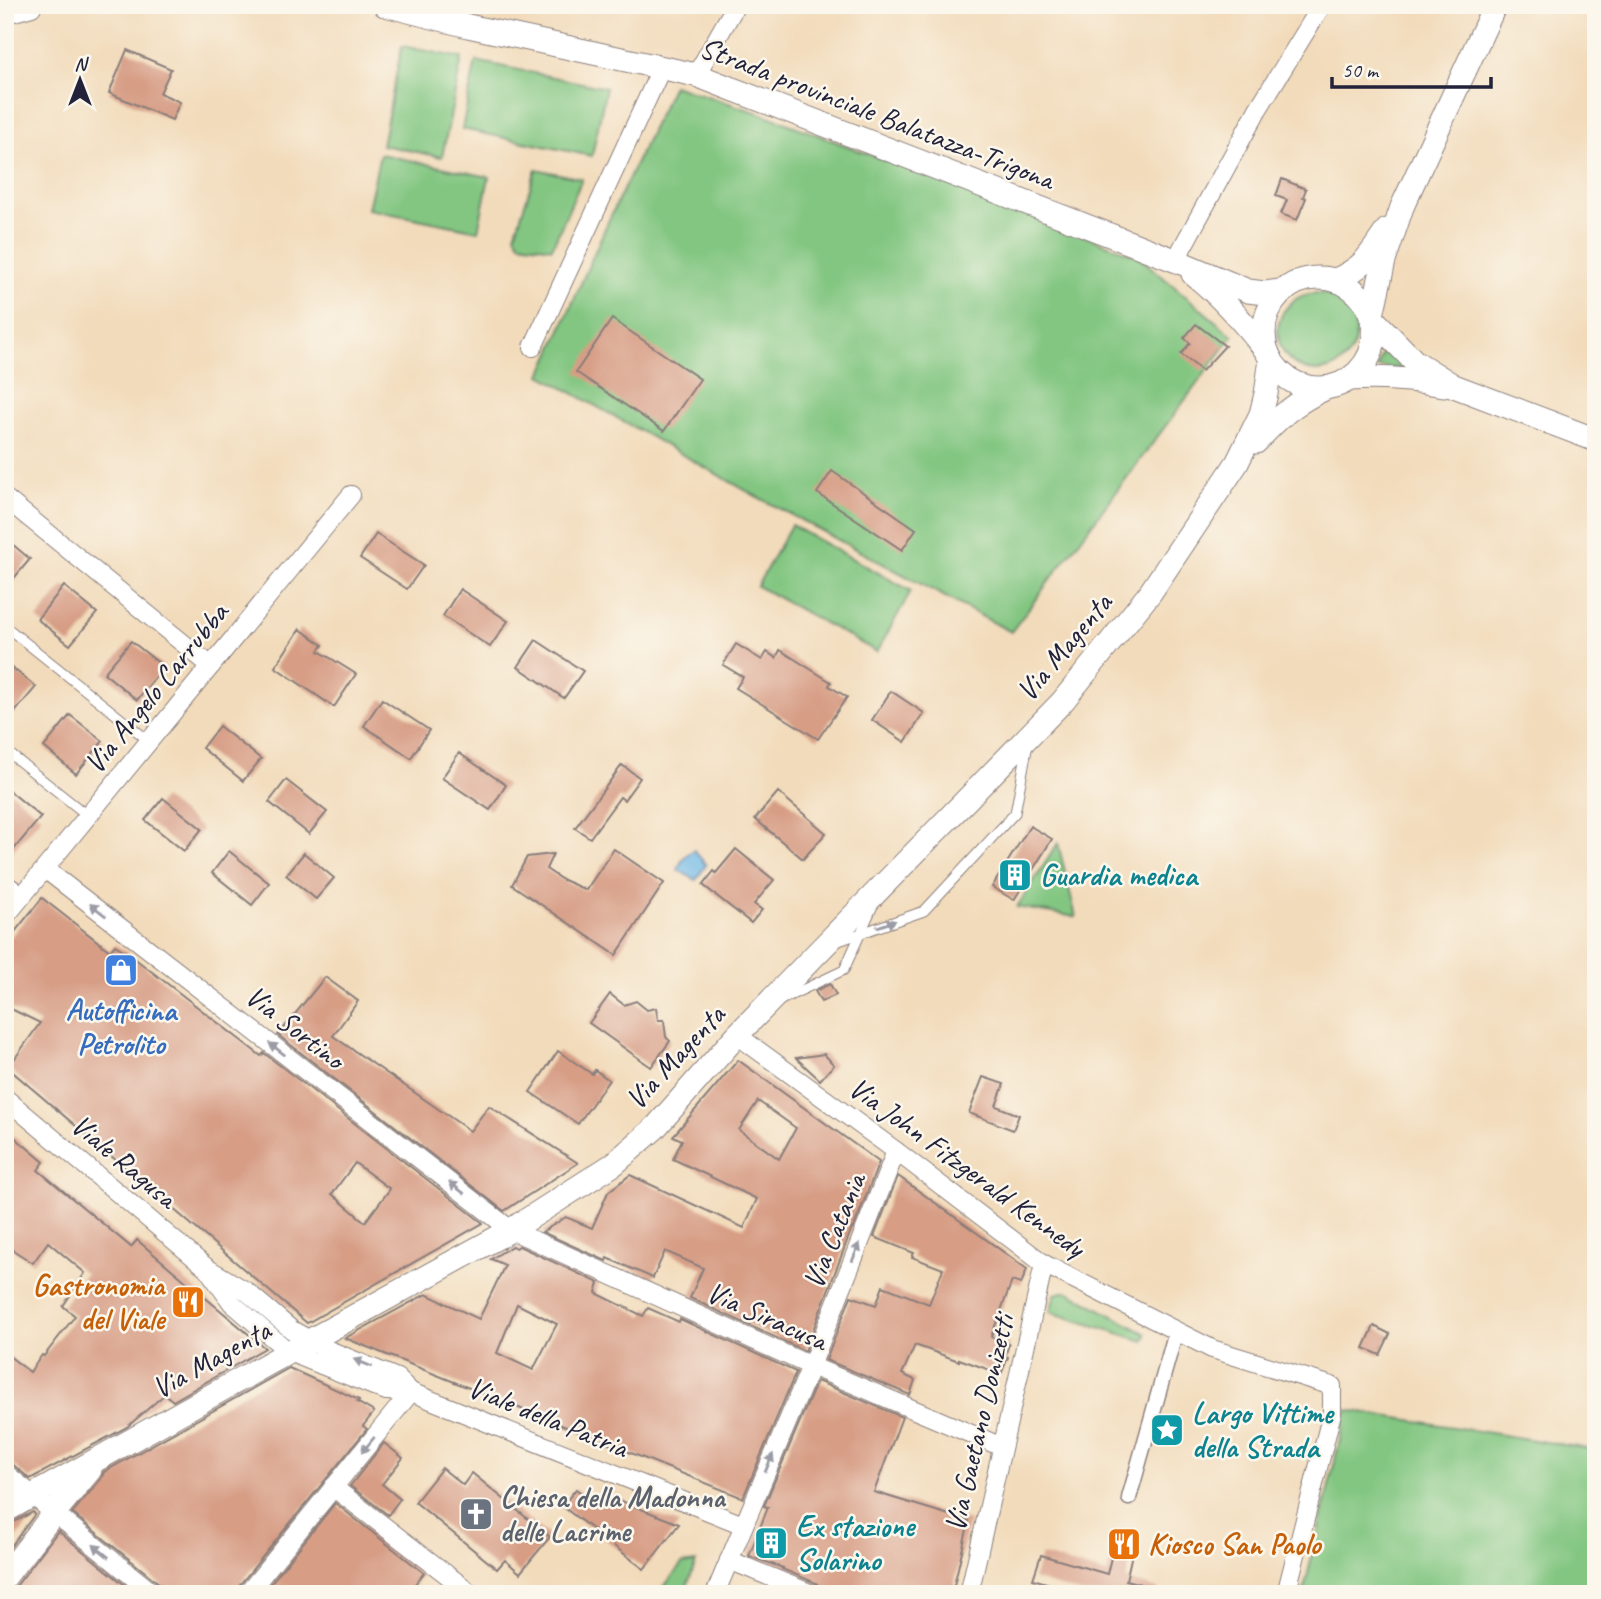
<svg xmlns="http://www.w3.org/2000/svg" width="1601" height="1599" viewBox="0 0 1601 1599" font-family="Caveat,sans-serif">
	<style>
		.green { fill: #82c681; stroke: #52745e; stroke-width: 2 }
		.water { fill: #6eb7e6; stroke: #486c90; stroke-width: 2 }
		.building { fill: #d79d85; fill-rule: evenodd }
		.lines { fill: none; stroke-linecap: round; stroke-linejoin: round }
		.service-casing { stroke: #8a7e7b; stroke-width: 11 }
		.pedestrian-casing { stroke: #8a7e7b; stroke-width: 17 }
		.minor-casing { stroke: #8a7e7b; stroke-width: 20 }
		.tertiary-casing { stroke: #8a7e7b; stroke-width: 25 }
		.service { stroke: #fff; stroke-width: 9 }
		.pedestrian { stroke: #fff; stroke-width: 14 }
		.minor { stroke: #fff; stroke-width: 18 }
		.tertiary { stroke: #fff; stroke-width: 23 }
		.oneway { fill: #9c9ca7 }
		.labels { text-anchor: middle; stroke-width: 5; stroke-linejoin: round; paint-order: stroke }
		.street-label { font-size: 30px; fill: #22223b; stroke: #fbf7ec }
		.culture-label { font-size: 30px; font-weight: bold; fill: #0d838f; stroke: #fbf7ec; text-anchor: start }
		.shop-label { font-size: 30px; font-weight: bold; fill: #366cbe; stroke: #fbf7ec }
		.food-label { font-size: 30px; font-weight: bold; fill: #c56008; stroke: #fbf7ec; text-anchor: end }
		.worship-label { font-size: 30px; font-weight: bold; fill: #5b616d; stroke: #fbf7ec; text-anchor: start }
	</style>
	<rect width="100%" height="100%" fill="#fbf7ec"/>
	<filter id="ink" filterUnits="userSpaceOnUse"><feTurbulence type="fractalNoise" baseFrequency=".0143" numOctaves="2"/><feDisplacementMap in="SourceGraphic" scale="14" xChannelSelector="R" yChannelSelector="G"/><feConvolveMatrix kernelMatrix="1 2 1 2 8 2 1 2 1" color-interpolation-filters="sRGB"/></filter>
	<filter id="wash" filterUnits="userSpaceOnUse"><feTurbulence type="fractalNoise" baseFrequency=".00686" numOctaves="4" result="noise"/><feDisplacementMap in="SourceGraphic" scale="28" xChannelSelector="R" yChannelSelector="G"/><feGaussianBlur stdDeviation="1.57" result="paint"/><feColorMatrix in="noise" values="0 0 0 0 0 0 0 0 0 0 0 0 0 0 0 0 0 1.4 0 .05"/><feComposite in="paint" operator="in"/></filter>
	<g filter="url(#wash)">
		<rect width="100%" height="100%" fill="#f2dbbb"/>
		<g class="green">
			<path d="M402 46 462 58 442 157 382 145Z"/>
			<path d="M476 61 606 88 592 156 462 129Z"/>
			<path d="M673 85 765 115 1138 256 1233 336 1011 632 754 495 541 375 607 224Z"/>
			<path d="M380 154 489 177 478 231 368 209Z"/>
			<path d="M536 169 582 179 552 248 520 243 515 235Z"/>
			<circle cx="1317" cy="332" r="39"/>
			<path d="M1385 346 1411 369 1377 367Z"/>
			<path d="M791 525 911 591 877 652 757 586Z"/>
			<path d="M1058 843 1076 917 1017 907Z"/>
			<path d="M1063 1292H1069L1146 1334 1144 1341 1050 1312 1055 1294Z"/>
			<path d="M1347 1410 1596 1450V1594H1303Z"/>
			<path d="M696 1562 684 1594H658L682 1564Z"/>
		</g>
		<path class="water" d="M694 850 706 865 696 880 678 870C681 860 685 855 694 850Z"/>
		<g id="blocks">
			<g class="building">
				<path d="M127 50 171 69 160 93 180 102 172 120 109 93Z"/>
				<path d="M1282 179 1306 189 1303 197 1306 198 1297 220 1281 214 1287 200 1276 196Z"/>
				<path d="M612 319 700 379 664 431 576 372Z"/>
				<path d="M1196 324 1225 346 1202 371 1181 354 1190 343 1184 338Z"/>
				<path d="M832 471 916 529 902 550 817 493Z"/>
				<path d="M376 534 424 565 407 589 360 558Z"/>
				<path d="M5 538 30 559 5 589Z"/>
				<path d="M64 586 97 613 70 645 37 619Z"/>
				<path d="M460 589 508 621 490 647 443 616Z"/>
				<path d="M300 629 323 645 319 651 356 674 334 707 275 667Z"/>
				<path d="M536 640 583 671 564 698 518 667Z"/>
				<path d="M131 641 164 667 137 700 104 673Z"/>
				<path d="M736 644 762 660 767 652 776 658 780 650 831 682 829 686 847 697 818 739 736 688 743 677 723 665Z"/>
				<path d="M5 662 36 687 5 724Z"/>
				<path d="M891 691 924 713 905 742 872 720Z"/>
				<path d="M382 699 429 730 411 758 364 726Z"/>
				<path d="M70 715 103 741 76 774 44 747Z"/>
				<path d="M219 726 261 759 243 781 202 748Z"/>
				<path d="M459 753 506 785 490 810 442 778Z"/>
				<path d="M622 765 640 778 624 800 620 797 590 838 575 828Z"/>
				<path d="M286 780 327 812 309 834 269 802Z"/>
				<path d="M5 787 41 817 5 860Z"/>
				<path d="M778 792 826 833 803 859 755 819Z"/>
				<path d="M163 798 202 829 184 851 145 820Z"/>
				<path d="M1030 826 1052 839 1014 900 992 887Z"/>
				<path d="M614 849 664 883 616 955 512 885 527 857 553 854 546 869 561 879 586 890Z"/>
				<path d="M736 849 774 880 754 904 762 910 751 923 703 885 714 871 716 873Z"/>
				<path d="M229 851 269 883 252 905 212 873Z"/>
				<path d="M304 853 334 878 316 899 286 875Z"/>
				<path d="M42 898 110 951 115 945 125 951 261 1056 264 1053 483 1223 307 1323 8 1068 40 1023 5 1006V944ZM355 1163 390 1189 365 1222 332 1194Z"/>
				<path d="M325 977 358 1001 333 1036 470 1131 489 1106 578 1163 504 1211 278 1035Z"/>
				<path d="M830 984 836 995 821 1002 815 991Z"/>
				<path d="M610 994 624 1005 636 1001 647 1010 656 1008 658 1020H664L666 1037 670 1041 651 1067 589 1023Z"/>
				<path d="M558 1051 592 1074 595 1070 609 1080 578 1124 530 1092Z"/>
				<path d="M824 1054 834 1065 820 1080 796 1058Z"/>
				<path d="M738 1060 879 1162 853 1229 852 1228 805 1351 690 1298 703 1268 665 1251 653 1278 607 1258 606 1261 542 1232 566 1217 592 1228 608 1192 630 1175 744 1228 757 1199 673 1159 682 1140 673 1136ZM758 1101 796 1128 779 1159 739 1130Z"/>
				<path d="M983 1077 1004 1084 996 1106 1019 1115 1013 1130 969 1113Z"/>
				<path d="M5 1129 44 1162 38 1170 131 1247 137 1240 265 1348 173 1401 165 1394 127 1427 30 1479 12 1464 5 1462V1353L30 1372 42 1355 44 1356 75 1316 63 1306 85 1273 48 1242 33 1263 5 1245Z"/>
				<path d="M898 1176 1027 1269 1021 1284 1012 1281 991 1337 1009 1344 1005 1356 1008 1357 1001 1374 959 1359V1361L915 1345 902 1374 915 1380 910 1395 826 1360 851 1296 876 1305 883 1286 929 1304 943 1269 912 1257 914 1253 874 1237Z"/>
				<path d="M512 1246 516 1248 519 1246 599 1283 596 1293 643 1316 648 1308 679 1322 680 1319 796 1372 743 1498 345 1338 426 1294 479 1319 505 1265 491 1259ZM517 1304 557 1324 533 1370 497 1353Z"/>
				<path d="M1374 1326 1390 1334 1380 1355 1364 1348Z"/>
				<path d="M289 1368 359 1400 357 1402 374 1412 363 1426 367 1429 238 1587 236 1594H165L161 1585 72 1513 101 1479 104 1472Z"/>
				<path d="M817 1381 902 1417 874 1492 969 1521 952 1594H823L821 1588 816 1583 782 1569 783 1568 749 1556 768 1507 764 1506Z"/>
				<path d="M384 1443 403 1458 382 1484 400 1499 388 1515 350 1486Z"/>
				<path d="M442 1468 463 1485 472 1473 550 1537 520 1573 505 1560 497 1569 415 1502Z"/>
				<path d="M576 1489 598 1506 606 1495 679 1524 644 1569 562 1506Z"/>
				<path d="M335 1503 424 1573 407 1594H262Z"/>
				<path d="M33 1512 35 1514 5 1554V1525L12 1523Z"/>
				<path d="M58 1531 136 1594H5V1591L11 1590 16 1586Z"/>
				<path d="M1117 1533 1136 1537 1126 1580 1158 1589 1157 1594H1083L1033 1579 1041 1555 1107 1574Z"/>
			</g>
		</g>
	</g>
	<g filter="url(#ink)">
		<use href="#blocks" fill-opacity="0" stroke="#8a7e7b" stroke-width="2"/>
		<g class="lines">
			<g class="service-casing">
				<g id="service">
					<path d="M5 626 149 741"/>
					<path d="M5 750 88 816"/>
					<path d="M5 878 25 893"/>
					<path d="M836 942 924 911 1015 813 1028 744"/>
					<path d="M779 1001 844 970 872 908"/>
				</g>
			</g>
			<g class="pedestrian-casing">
				<path id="pedestrian" d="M1129 1498 1176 1331"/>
			</g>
			<g class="minor-casing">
				<g id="minor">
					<path d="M696 75 736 5"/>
					<path d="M1177 261 1182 248 1258 109 1322 5"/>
					<path d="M533 347 661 69"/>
					<path d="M5 498 211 666"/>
					<path d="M45 869 511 1230 811 1366 1002 1447"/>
					<path d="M5 917 351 495"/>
					<path d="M737 1035 896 1151 1044 1264 1212 1349 1332 1386V1413L1286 1594"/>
					<path d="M5 1098 207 1268 246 1291 292 1330 324 1348 397 1378 411 1392"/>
					<path d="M207 1268 232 1303 289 1352 386 1391 411 1392 743 1525"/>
					<path d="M5 1473 154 1594"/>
					<path d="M333 1487 472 1594"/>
					<path d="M729 1560 812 1594"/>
					<path d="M247 1594 411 1392"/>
					<path d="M715 1594 811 1366 896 1151"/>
					<path d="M969 1594 1044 1264"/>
				</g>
			</g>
			<g class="tertiary-casing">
				<g id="tertiary">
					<path d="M385 5 468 26 696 75 1177 261 1248 291 1265 293 1285 290"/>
					<path d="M5 12 30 5"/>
					<path d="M1193 274C1221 296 1246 325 1268 353"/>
					<circle cx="1319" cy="333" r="55"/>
					<path d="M1336 280C1366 266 1369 256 1387 230"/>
					<path d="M1372 315 1384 261 1402 207 1495 5"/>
					<path d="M1373 319 1414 361 1454 386 1596 440"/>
					<path d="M1350 379C1382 377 1412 379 1444 385"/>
					<path d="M1256 442C1280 416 1293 404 1326 388"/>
					<path d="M5 1511 289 1352 511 1230 614 1164 655 1128 737 1035 1062 702 1150 593 1237 463 1261 414 1266 394 1271 359"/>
					<path d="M5 1577 54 1513 90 1470"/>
				</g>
			</g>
			<use href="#service" class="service"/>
			<use href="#pedestrian" class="pedestrian"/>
			<use href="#minor" class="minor"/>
			<use href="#tertiary" class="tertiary"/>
		</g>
		<defs><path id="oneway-solid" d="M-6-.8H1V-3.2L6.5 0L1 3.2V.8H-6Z" transform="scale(1.75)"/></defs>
		<g class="oneway">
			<use href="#oneway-solid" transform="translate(98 910) rotate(-142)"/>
			<use href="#oneway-solid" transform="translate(886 924) rotate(-19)"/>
			<use href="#oneway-solid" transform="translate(277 1049) rotate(-142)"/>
			<use href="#oneway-solid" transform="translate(457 1188) rotate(-142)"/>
			<use href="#oneway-solid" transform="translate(856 1252) rotate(-68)"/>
			<use href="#oneway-solid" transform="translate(363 1363) rotate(-158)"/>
			<use href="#oneway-solid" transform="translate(368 1445) rotate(129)"/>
			<use href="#oneway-solid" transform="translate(769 1463) rotate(-67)"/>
			<use href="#oneway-solid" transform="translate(101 1551) rotate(-141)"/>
		</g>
	</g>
	<defs>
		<g id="building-square" transform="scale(1.75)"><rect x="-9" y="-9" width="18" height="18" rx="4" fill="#0f9aa8" stroke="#fbf7ec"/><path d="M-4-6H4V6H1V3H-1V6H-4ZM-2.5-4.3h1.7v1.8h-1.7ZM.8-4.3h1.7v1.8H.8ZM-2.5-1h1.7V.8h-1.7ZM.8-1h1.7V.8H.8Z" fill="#fff"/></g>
		<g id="shop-square" transform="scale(1.75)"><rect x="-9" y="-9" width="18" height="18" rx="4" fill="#3f7fe0" stroke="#fbf7ec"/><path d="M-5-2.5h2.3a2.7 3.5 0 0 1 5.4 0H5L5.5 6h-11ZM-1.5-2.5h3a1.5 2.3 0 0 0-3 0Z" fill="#fff"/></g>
		<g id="restaurant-square" transform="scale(1.75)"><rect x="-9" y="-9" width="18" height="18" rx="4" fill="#e8710a" stroke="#fbf7ec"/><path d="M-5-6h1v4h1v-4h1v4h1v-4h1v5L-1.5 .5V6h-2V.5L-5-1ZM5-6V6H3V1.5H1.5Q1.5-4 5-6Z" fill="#fff"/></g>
		<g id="sight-square" transform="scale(1.75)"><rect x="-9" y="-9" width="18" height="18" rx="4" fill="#0f9aa8" stroke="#fbf7ec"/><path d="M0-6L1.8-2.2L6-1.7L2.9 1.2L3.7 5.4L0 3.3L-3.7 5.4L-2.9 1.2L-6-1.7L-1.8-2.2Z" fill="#fff"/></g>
		<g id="church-square" transform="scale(1.75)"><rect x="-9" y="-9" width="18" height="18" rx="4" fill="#6b7280" stroke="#fbf7ec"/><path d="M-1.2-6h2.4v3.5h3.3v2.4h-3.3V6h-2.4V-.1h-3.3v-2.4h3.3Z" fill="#fff"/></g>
	</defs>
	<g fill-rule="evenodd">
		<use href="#building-square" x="1015" y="875"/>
		<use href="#shop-square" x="121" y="970"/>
		<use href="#restaurant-square" x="188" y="1302"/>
		<use href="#sight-square" x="1167" y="1430"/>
		<use href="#church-square" x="476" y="1514"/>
		<use href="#building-square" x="771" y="1543"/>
		<use href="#restaurant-square" x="1124" y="1544"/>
	</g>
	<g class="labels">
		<g class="street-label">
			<text transform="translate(877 113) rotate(21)" y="10">Strada provinciale Balatazza-Trigona</text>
			<text transform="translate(1064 647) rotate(-50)" y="10">Via Magenta</text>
			<text transform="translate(156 688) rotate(-51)" y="10">Via Angelo Carrubba</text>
			<text transform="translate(295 1027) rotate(38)" y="10">Via Sortino</text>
			<text transform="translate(675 1057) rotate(-47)" y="10">Via Magenta</text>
			<text transform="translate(124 1161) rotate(40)" y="10">Viale Ragusa</text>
			<text transform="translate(967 1167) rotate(36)" y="10">Via John Fitzgerald Kennedy</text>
			<text transform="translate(834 1231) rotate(-68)" y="10">Via Catania</text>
			<text transform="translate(767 1316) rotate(24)" y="10">Via Siracusa</text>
			<text transform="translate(211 1359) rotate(-29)" y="10">Via Magenta</text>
			<text transform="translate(548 1417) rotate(22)" y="10">Viale della Patria</text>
			<text transform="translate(979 1423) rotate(-77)" y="10">Via Gaetano Donizetti</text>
		</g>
		<g class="culture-label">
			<text x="1040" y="885">Guardia medica</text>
			<text x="1192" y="1423">Largo Vittime<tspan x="1192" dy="34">della Strada</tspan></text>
			<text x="796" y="1536">Ex stazione<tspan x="796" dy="34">Solarino</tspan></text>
		</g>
		<g class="shop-label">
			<text x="121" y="1020">Autofficina<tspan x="121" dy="34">Petrolito</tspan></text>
		</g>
		<g class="food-label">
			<text x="164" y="1295">Gastronomia<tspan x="164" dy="34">del Viale</tspan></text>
			<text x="1148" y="1554" text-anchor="start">Kiosco San Paolo</text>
		</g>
		<g class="worship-label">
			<text x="500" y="1507">Chiesa della Madonna<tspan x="500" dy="34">delle Lacrime</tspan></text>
		</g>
	</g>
	<rect width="1601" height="1599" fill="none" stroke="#fbf7ec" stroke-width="28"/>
	<g transform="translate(80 80)" stroke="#fbf7ec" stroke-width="5" paint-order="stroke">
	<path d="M0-5L12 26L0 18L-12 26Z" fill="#22223b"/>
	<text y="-10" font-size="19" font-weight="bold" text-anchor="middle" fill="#22223b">N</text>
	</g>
	<path d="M1332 77v10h159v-10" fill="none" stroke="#22223b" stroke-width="3.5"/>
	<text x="1342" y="77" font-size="21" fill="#22223b" stroke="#fbf7ec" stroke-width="5" paint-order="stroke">50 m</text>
</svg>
